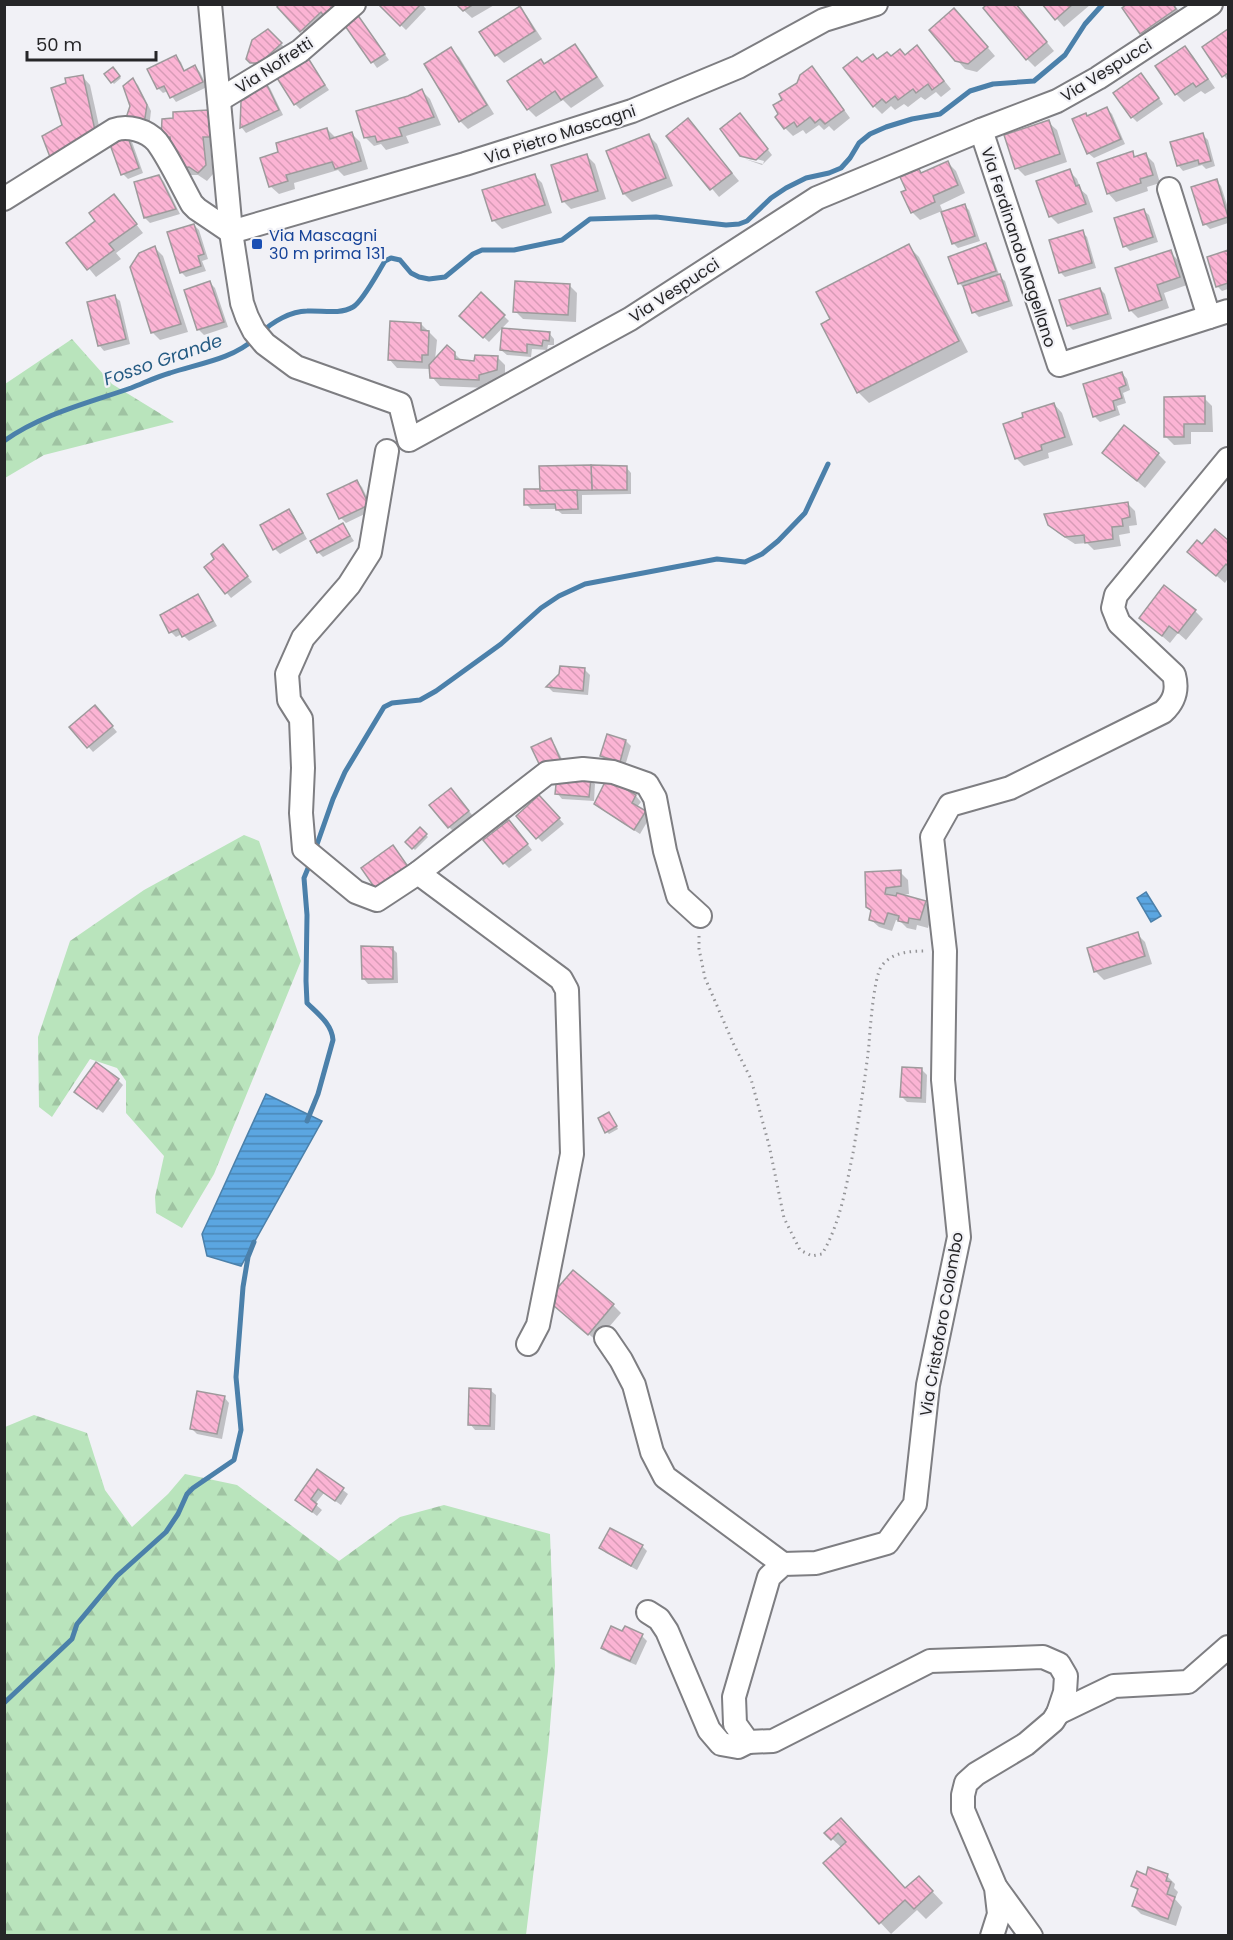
<svg xmlns="http://www.w3.org/2000/svg" width="1233" height="1940" viewBox="0 0 1233 1940" font-family="Poppins,sans-serif">
	<style>
		.forest { fill: url(#forest-firs) }
		.water { fill: url(#water-rules); stroke: #4b80aa; stroke-width: 1.5 }
		.shadow { fill: #0003 }
		.lines { fill: none; stroke-linecap: round; stroke-linejoin: round }
		.stream { stroke: #4b80aa; stroke-width: 5 }
		.building { fill: url(#building-back-hatch); stroke: #9e9a9c; stroke-width: 1.5 }
		.minor-casing { stroke: #7e7e82; stroke-width: 26 }
		.path { stroke: #949497; stroke-width: 3; stroke-dasharray: 1.5 4.5; stroke-linecap: butt }
		.minor { stroke: #fff; stroke-width: 22 }
		.transit-dot { fill: #1a4fb4; stroke: #f1f1f6; stroke-width: 2 }
		.labels { text-anchor: middle; stroke-width: 4.5; stroke-linejoin: round; paint-order: stroke }
		.street-label { font-size: 16px; fill: #262628; stroke: #f1f1f6 }
		.transit-label { font-size: 16px; fill: #164399; stroke: #f1f1f6; text-anchor: start }
		.water-label { font-size: 18px; font-style: italic; fill: #255b83; stroke: #f1f1f6 }
	</style>
	<defs>
		<pattern id="forest-firs" width="22" height="20" patternUnits="userSpaceOnUse" patternTransform="scale(1.5)"><rect width="22" height="20" fill="#b9e4bc"/><path d="M5 1l3.5 6h-7zM16 11l3.5 6h-7z" fill="#9fc3a2"/></pattern>
		<pattern id="water-rules" width="6" height="5" patternUnits="userSpaceOnUse" patternTransform="scale(1.5)"><rect width="6" height="5" fill="#5ba6e1"/><path d="M0 2.5h6" fill="none" stroke="#4b87b6"/></pattern>
		<pattern id="building-back-hatch" width="6" height="6" patternUnits="userSpaceOnUse" patternTransform="scale(1.5)"><rect width="6" height="6" fill="#fbb4d4"/><path d="M-1 5l2 2M0 0l6 6M5-1l2 2" fill="none" stroke="#d79bb6"/></pattern>
	</defs>
	<rect width="100%" height="100%" fill="#f1f1f6"/>
	<g class="forest">
		<path d="M72 339 112 384 174 422 44 455 5 478V384Z"/>
		<path d="M244 835 259 841 301 961 214 1174 182 1228 156 1213 155 1197 164 1156 126 1113V1081L117 1068 90 1059 52 1117 39 1107 38 1037 70 941 144 890Z"/>
		<path d="M34 1415 87 1433 105 1490 132 1527 168 1494 185 1474 237 1485 339 1561 400 1517 444 1505 550 1534 555 1666 548 1751 526 1935H5V1427Z"/>
	</g>
	<g class="water">
		<path d="M1146 892 1161 916 1151 922 1137 898Z"/>
		<path d="M266 1094 322 1121 241 1266 207 1256 202 1234Z"/>
	</g>
	<g class="shadow">
		<path d="M282 4H360L309 39Z"/>
		<path d="M422 4 426 9 406 30 380 5Z"/>
		<path d="M457 4H496L472 18Z"/>
		<path d="M1015 4 1054 51 1035 67 1027 59Z"/>
		<path d="M1044 4H1089L1090 5 1064 27Z"/>
		<path d="M1129 4H1174L1183 17 1149 41 1141 33Z"/>
		<path d="M519 8 527 16 542 39 504 63 496 55Z"/>
		<path d="M357 16 389 60 377 68 346 24Z"/>
		<path d="M962 18 995 56 977 72 965 69 957 60Z"/>
		<path d="M268 31 286 49 257 68 248 58Z"/>
		<path d="M1228 31V81L1204 47Z"/>
		<path d="M575 46 583 54 604 86 571 108 563 100 536 117 528 109Z"/>
		<path d="M917 47 951 89 941 97 936 92 925 100 921 97 908 107 904 104 895 110 891 106 882 114 874 106 862 64 905 56Z"/>
		<path d="M1185 48 1193 56 1215 88 1205 94 1201 91 1184 102 1176 94 1157 67Z"/>
		<path d="M451 49 459 57 494 114 468 129 460 121Z"/>
		<path d="M176 57 181 62 185 72 195 67 200 72 207 87 176 102 168 91 163 93 158 88Z"/>
		<path d="M308 60 329 90 300 109 295 104Z"/>
		<path d="M812 68 820 76 850 118 834 131 829 126 824 130 819 125 806 134 803 130 793 136 785 128 784 101Z"/>
		<path d="M113 69 121 78 114 84 106 75Z"/>
		<path d="M82 76 90 85 103 144 64 126Z"/>
		<path d="M133 80 138 85 151 111 149 128 131 106Z"/>
		<path d="M1146 80 1163 104 1137 122 1132 117Z"/>
		<path d="M265 83 270 88 283 115 246 133 242 128 243 102Z"/>
		<path d="M422 91 430 99 441 125 406 136 409 143 386 150 381 144 374 146 366 138 408 98Z"/>
		<path d="M1107 109 1112 114 1125 144 1094 158 1088 153V117Z"/>
		<path d="M207 112 215 120 217 144 210 145 213 174 207 181 198 175H188L163 137Z"/>
		<path d="M745 120 772 155 763 164 764 161 741 155Z"/>
		<path d="M1048 122 1057 130 1067 162 1025 176 1017 168Z"/>
		<path d="M695 128 739 181 719 197 668 136Z"/>
		<path d="M327 129 336 138 352 134 360 142 368 169 344 176 338 170 294 183 295 189 279 194 270 186 280 154Z"/>
		<path d="M1203 135 1208 140 1215 166 1206 169 1202 165 1183 171 1178 165Z"/>
		<path d="M649 136 657 144 673 186 632 202 624 194 608 151Z"/>
		<path d="M131 139 143 173 128 179 123 174 110 140Z"/>
		<path d="M1132 153 1137 158 1146 155 1154 163 1160 183 1147 187 1148 191 1116 202 1108 193Z"/>
		<path d="M587 156 595 164 606 199 571 209 563 201Z"/>
		<path d="M745 159 763 164 762 165Z"/>
		<path d="M948 163 956 171 965 193 940 205 943 212 964 205 969 210 980 241 958 248 953 243 942 211 920 220 912 212 908 191 919 171 923 174Z"/>
		<path d="M1069 171 1077 179 1081 190 1087 195 1093 212 1058 224 1050 216Z"/>
		<path d="M534 175 542 183 552 213 502 229 494 221 484 191Z"/>
		<path d="M159 176 164 182 180 214 150 223 145 218 136 183Z"/>
		<path d="M1216 181 1221 186 1228 208V223L1210 229 1205 224Z"/>
		<path d="M114 196 143 233 116 253 121 259 96 277 68 243 97 221Z"/>
		<path d="M1143 210 1149 215 1158 242 1130 251 1125 246Z"/>
		<path d="M194 225 199 230 208 259 202 261 206 271 186 277 181 272Z"/>
		<path d="M1082 232 1087 237 1096 268 1065 277 1060 272Z"/>
		<path d="M985 245 990 250 1000 277 1005 281 1013 306 979 317 974 312 965 289 960 284 950 258Z"/>
		<path d="M908 246 919 257 968 352 869 403 858 392 832 320Z"/>
		<path d="M155 248 163 256 188 332 160 340 152 332Z"/>
		<path d="M1170 252 1178 260 1187 285 1164 293 1169 308 1138 318 1130 310Z"/>
		<path d="M1228 252V289L1222 291 1217 286 1209 258Z"/>
		<path d="M210 283 215 288 228 327 204 335 199 330 186 291Z"/>
		<path d="M569 285 577 293 576 322 523 319 515 311Z"/>
		<path d="M1100 289 1105 294 1112 319 1073 330 1068 325Z"/>
		<path d="M481 294 509 321 489 342 461 316Z"/>
		<path d="M114 296 120 301 130 344 104 351 99 345Z"/>
		<path d="M421 324 437 340 435 360 454 353 462 361 475 363 497 357 505 365V378L486 383 487 388 440 386 432 377 431 369 397 368 389 359Z"/>
		<path d="M549 333 554 339V345H548L547 350 532 349 531 357 507 355 501 350Z"/>
		<path d="M1122 373 1127 379 1130 390 1123 393 1126 403 1117 406 1120 415 1100 422 1095 417 1085 385Z"/>
		<path d="M1204 398 1212 406 1213 432H1191V444L1174 445 1166 437Z"/>
		<path d="M1054 404 1062 413 1073 445 1048 453 1049 458 1024 466 1016 458Z"/>
		<path d="M1104 453 1158 454 1166 462 1145 488Z"/>
		<path d="M626 467 631 473V494L582 495V514H562L556 509H531L526 504 541 490Z"/>
		<path d="M357 482 362 487 373 510 346 523 341 518Z"/>
		<path d="M1127 503 1135 511 1137 525 1129 526 1130 533 1119 535 1121 546 1094 550 1087 543 1075 544 1058 533 1049 524Z"/>
		<path d="M289 511 294 516 307 539 280 554 275 549Z"/>
		<path d="M343 525 354 541 323 557 318 552Z"/>
		<path d="M1215 531 1228 542V578L1225 583 1189 552 1203 546Z"/>
		<path d="M228 551 252 582 231 598 206 568Z"/>
		<path d="M198 596 203 601 217 626 189 641 182 634 176 637 171 632 162 615Z"/>
		<path d="M1195 611 1203 619 1186 640 1178 633 1170 643 1141 618Z"/>
		<path d="M585 670 590 675 588 695 553 692 548 687 561 674Z"/>
		<path d="M100 712 117 732 93 752 71 727Z"/>
		<path d="M550 740 555 745 562 759 543 767Z"/>
		<path d="M626 741 631 746 625 766 607 761 602 756Z"/>
		<path d="M590 779 595 784 594 801 562 799 557 793Z"/>
		<path d="M607 780 636 796 641 802 637 807 650 817 640 834 601 809 596 804Z"/>
		<path d="M456 795 473 816 454 832 449 827Z"/>
		<path d="M544 802 564 824 542 842 537 837Z"/>
		<path d="M514 827 532 850 509 868 504 863Z"/>
		<path d="M420 829 428 837 415 850 407 842Z"/>
		<path d="M900 872 908 880 909 894 900 895 925 902 933 911 928 928 917 925 916 930 907 928 900 921 896 920 892 931 879 927 870 919 872 911 868 907Z"/>
		<path d="M1137 934 1145 942 1152 964 1104 980 1096 972 1088 949Z"/>
		<path d="M392 948 397 953 398 983 368 984 363 978Z"/>
		<path d="M922 1070 927 1075 926 1103 907 1102 902 1097Z"/>
		<path d="M118 1080 123 1085 103 1113 76 1092Z"/>
		<path d="M611 1116 618 1129 609 1134 607 1132Z"/>
		<path d="M613 1305 621 1313 597 1341 557 1308Z"/>
		<path d="M490 1390 496 1395 495 1430H475L470 1424Z"/>
		<path d="M224 1397 229 1403 222 1439 197 1434 192 1429Z"/>
		<path d="M318 1471 348 1494 341 1505 324 1493 315 1504 322 1510 317 1516 297 1500Z"/>
		<path d="M642 1546 647 1551 637 1570 606 1553 601 1548Z"/>
		<path d="M623 1633 642 1636 647 1641 636 1665 608 1653 603 1648Z"/>
		<path d="M841 1820 906 1890 930 1889 943 1903 926 1919 917 1910 891 1934 825 1863 842 1848 826 1833Z"/>
		<path d="M1167 1876 1175 1884 1174 1888 1178 1892 1175 1899 1182 1907 1176 1926 1141 1914 1133 1906 1138 1891 1133 1886 1146 1877Z"/>
	</g>
	<g class="lines">
		<g class="stream">
			<path d="M261 333C272 322 291 311 307 311 321 310 339 315 353 307 363 301 378 272 385 261L391 258 400 260 411 273 419 277 429 279 445 277 473 254 482 250H514L562 240 590 219 656 217 726 225 739 224 747 221 771 198 786 188 806 178 829 173 841 168 850 158 859 143 870 134 886 127 912 119 940 114 970 91 993 84 1034 81 1065 55 1085 24 1103 4"/>
			<path d="M4 441C42 414 88 403 131 388 144 383 156 377 170 373 197 364 233 359 254 339"/>
			<path d="M315 850 333 799 345 772 384 707 392 703 420 700 436 691 501 644 541 608 559 596 585 584 717 559 745 562 762 554 778 541 805 513 828 464"/>
			<path d="M307 1121 318 1094 333 1040C332 1024 318 1014 307 1003L306 981 307 915 304 878 311 861"/>
			<path d="M4 1703 72 1639 77 1624 117 1576 166 1532 178 1514 187 1494 193 1488 234 1460 241 1430 236 1377 243 1287 248 1257 254 1242"/>
		</g>
	</g>
	<g class="building">
		<path d="M279 4H344L327 20 321 12 300 32 277 7Z"/>
		<path d="M378 4H421L400 26Z"/>
		<path d="M456 4H474L463 11Z"/>
		<path d="M987 4H1016L1047 42 1026 60 983 8Z"/>
		<path d="M1042 4H1073L1055 20Z"/>
		<path d="M1127 4H1173L1176 9 1140 34 1122 8Z"/>
		<path d="M520 6 535 31 495 56 479 32Z"/>
		<path d="M954 8 988 47 968 64 955 61 929 30Z"/>
		<path d="M357 14 385 54 371 63 343 23Z"/>
		<path d="M268 29 282 43 260 63H250L246 59 252 40Z"/>
		<path d="M1228 29V73L1222 77 1202 47Z"/>
		<path d="M575 44 597 77 561 100 555 91 527 110 507 81 541 59 544 64Z"/>
		<path d="M917 45 944 81 932 90 928 84 916 93 913 89 898 100 895 96 886 103 882 99 873 107 843 68 857 57 862 62 873 54 877 59 887 52 891 56 900 49 905 55Z"/>
		<path d="M1185 46 1208 79 1196 87 1193 83 1175 95 1155 66Z"/>
		<path d="M451 47 487 105 459 122 424 64Z"/>
		<path d="M176 55 184 71 195 65 203 82 170 98 164 86 157 89 147 69Z"/>
		<path d="M308 58 325 85 294 105 277 78Z"/>
		<path d="M812 66 844 110 825 124 820 119 815 123 810 117 797 127 794 122 784 129 775 117 778 114 773 105 782 100 779 94 797 83 800 75Z"/>
		<path d="M113 67 120 76 111 83 104 74Z"/>
		<path d="M1141 73 1159 98 1131 118 1113 93Z"/>
		<path d="M83 75 96 135 50 157 42 136 62 125 51 88 66 83 65 78Z"/>
		<path d="M133 78 147 105 144 124 126 118 130 106 123 86Z"/>
		<path d="M265 81 279 110 240 128 241 101 248 97 247 89Z"/>
		<path d="M422 89 434 117 399 128 402 136 377 142 375 136 364 138 356 111 408 96Z"/>
		<path d="M1107 107 1121 139 1087 154 1072 119 1086 113 1087 116Z"/>
		<path d="M208 110 210 137H203L206 165 198 173 189 167 178 168 172 158 170 137 161 138 162 119 173 118V112Z"/>
		<path d="M740 113 768 149 756 160 740 156 720 129Z"/>
		<path d="M688 118 732 173 710 190 666 136Z"/>
		<path d="M1049 120 1060 154 1015 169 1004 135Z"/>
		<path d="M327 128 330 139 352 132 361 161 335 169 332 162 286 175 288 181 269 187 260 158 278 152 276 143Z"/>
		<path d="M126 132 139 168 121 175 108 139Z"/>
		<path d="M1203 133 1211 161 1199 164 1198 160 1177 166 1170 142Z"/>
		<path d="M649 134 666 178 623 194 606 151Z"/>
		<path d="M1133 151 1134 157 1146 153 1153 175 1140 179 1141 183 1107 194 1097 163Z"/>
		<path d="M587 154 598 191 562 202 551 165Z"/>
		<path d="M948 161 958 185 933 196 935 202 911 213 901 192 906 190 900 177 919 169 921 173Z"/>
		<path d="M1070 169 1076 186 1079 185 1086 204 1049 217 1036 181Z"/>
		<path d="M535 174 545 205 492 221 482 190Z"/>
		<path d="M159 175 176 209 144 218 134 182Z"/>
		<path d="M1217 179 1228 217 1203 225 1191 187Z"/>
		<path d="M114 194 137 224 109 244 114 250 87 270 66 243 95 221 89 213Z"/>
		<path d="M965 204 975 236 952 244 941 212Z"/>
		<path d="M1144 209 1153 237 1123 247 1114 218Z"/>
		<path d="M194 224 204 254 198 256 201 266 180 273 167 232Z"/>
		<path d="M1083 230 1092 263 1059 273 1049 240Z"/>
		<path d="M986 243 996 271 958 284 948 257Z"/>
		<path d="M909 244 959 341 857 393 821 324 830 319 816 292Z"/>
		<path d="M155 246 181 324 151 333 130 267 139 253Z"/>
		<path d="M1171 250 1180 277 1157 285 1162 300 1129 311 1115 268Z"/>
		<path d="M1228 250V283L1216 287 1207 257Z"/>
		<path d="M1000 274 1009 301 972 313 963 286Z"/>
		<path d="M210 281 224 322 197 330 184 290Z"/>
		<path d="M515 281 570 284 568 315 513 312Z"/>
		<path d="M1100 288 1108 314 1067 326 1059 300Z"/>
		<path d="M481 292 505 315 483 338 459 316Z"/>
		<path d="M115 295 126 339 98 346 87 302Z"/>
		<path d="M390 321 421 323V330L429 331 428 355H422V362L388 360Z"/>
		<path d="M502 328 550 332 549 341 543 340 542 346 527 344V353L500 350Z"/>
		<path d="M447 345 455 352V359L474 361 475 355 498 356 497 370 479 375V380L430 378 429 365Z"/>
		<path d="M1122 372 1126 385 1119 388 1122 398 1113 401 1115 410 1093 417 1083 384Z"/>
		<path d="M1205 396V424H1184V437H1164V397Z"/>
		<path d="M1054 403 1065 437 1041 445 1042 450 1015 459 1003 424 1023 417 1022 413Z"/>
		<path d="M1124 425 1159 453 1137 481 1102 453Z"/>
		<path d="M591 465 627 466V490H592Z"/>
		<path d="M591 465 592 490 540 491 539 466Z"/>
		<path d="M357 480 369 505 339 519 327 494Z"/>
		<path d="M524 489H540V491L577 490 578 509 556 510 555 504 524 505Z"/>
		<path d="M1128 502 1130 517 1122 519 1123 526 1112 527 1113 539 1085 543 1084 535 1065 537 1048 525 1044 514Z"/>
		<path d="M289 509 303 533 273 550 260 525Z"/>
		<path d="M343 523 350 536 317 553 310 541Z"/>
		<path d="M1215 529 1228 540V566L1226 564 1216 576 1187 552 1197 540 1202 544Z"/>
		<path d="M223 544 248 576 225 594 204 567 214 559 211 554Z"/>
		<path d="M1164 585 1196 610 1178 633 1169 626 1162 636 1139 618Z"/>
		<path d="M198 594 213 621 182 637 178 629 169 633 160 615Z"/>
		<path d="M560 666 585 668 583 691 546 687 559 674Z"/>
		<path d="M95 705 113 726 87 748 69 727Z"/>
		<path d="M607 734 626 740 620 762 600 756Z"/>
		<path d="M551 738 561 761 542 770 531 747Z"/>
		<path d="M557 775 591 778 589 797 555 794Z"/>
		<path d="M607 778 636 795 632 803 646 811 634 830 594 804Z"/>
		<path d="M451 788 469 811 448 828 429 805Z"/>
		<path d="M539 795 560 818 536 839 516 816Z"/>
		<path d="M509 820 528 844 503 864 483 840Z"/>
		<path d="M420 827 427 834 412 849 405 842Z"/>
		<path d="M393 845 409 868 377 891 361 868Z"/>
		<path d="M901 870V886L886 888 885 894 896 896 897 893 926 901 920 920 909 918 908 923 898 921 899 916 888 913 884 924 869 920 871 910 866 907 865 872Z"/>
		<path d="M1138 932 1145 956 1094 972 1087 948Z"/>
		<path d="M361 946 393 947V979H362Z"/>
		<path d="M96 1062 119 1079 97 1109 74 1092Z"/>
		<path d="M902 1067 922 1068 921 1098 900 1097Z"/>
		<path d="M609 1112 617 1126 605 1133 598 1118Z"/>
		<path d="M573 1270 614 1304 588 1335 547 1300Z"/>
		<path d="M469 1388 491 1389 490 1426 468 1425Z"/>
		<path d="M197 1391 225 1396 217 1434 190 1429Z"/>
		<path d="M317 1469 344 1488 335 1501 318 1489 311 1499 317 1504 312 1512 295 1500Z"/>
		<path d="M610 1528 643 1545 631 1566 599 1548Z"/>
		<path d="M611 1626 622 1631 625 1626 643 1634 630 1661 601 1648Z"/>
		<path d="M841 1818 905 1888 919 1876 933 1891 914 1909 905 1900 879 1924 823 1863 846 1842 838 1833 831 1840 824 1833Z"/>
		<path d="M1148 1867 1168 1874 1166 1881 1171 1882 1167 1894 1175 1897 1168 1919 1132 1906 1138 1889 1131 1886 1137 1871 1146 1875Z"/>
	</g>
	<g class="lines">
		<g class="minor-casing">
			<g id="minor">
				<path d="M210 4 231 232 242 303 247 317 254 331 265 344 296 367 400 404 409 440 630 319 817 198 981 130 1057 101 1098 78 1211 4"/>
				<path d="M219 100 300 51 354 4"/>
				<path d="M981 130 1059 365 1228 311"/>
				<path d="M1169 189 1209 317"/>
				<path d="M4 199 114 130C127 125 147 130 157 142 169 158 182 186 192 204L197 209 231 232"/>
				<path d="M231 232 465 164 632 111 738 67 824 20 876 4"/>
				<path d="M387 451 370 552 349 585 303 638 287 674 289 700 301 719 303 768 301 813 304 849 356 892 377 900 418 873 547 773 583 769 613 772 647 784 655 798 665 851 678 896 700 916"/>
				<path d="M418 873 561 979 567 990 572 1154 538 1325 528 1344"/>
				<path d="M606 1338 621 1360 634 1385 652 1452 665 1477 783 1564"/>
				<path d="M648 1612 659 1619 667 1631 709 1730 721 1744 738 1747 748 1742"/>
				<path d="M1058 1713 1114 1686 1188 1682 1228 1647"/>
				<path d="M997 1889 1031 1936"/>
				<path d="M992 1936 999 1914 996 1888 963 1810V1795L966 1783 976 1774 1026 1744 1053 1721 1058 1713 1065 1692 1066 1676 1059 1664 1043 1657 930 1661 773 1741 748 1742 735 1724 734 1697 769 1577 783 1564 816 1563 887 1543 915 1504 928 1385 959 1237 943 1080 945 951 932 837 950 805 1010 788 1163 712C1175 701 1178 690 1174 675L1119 623 1113 608 1116 595 1228 459"/>
			</g>
		</g>
		<path class="path" d="M699 936V949L705 978 734 1045 751 1079 769 1145 784 1218 800 1250 812 1256 822 1254C840 1224 846 1187 853 1153 859 1117 865 1081 869 1044 870 1028 874 978 881 967 891 952 910 951 927 951"/>
		<use href="#minor" class="minor"/>
	</g>
	<rect class="transit-dot" x="251" y="238" width="12" height="12" rx="3"/>
	<g class="labels">
		<g class="street-label">
			<text transform="translate(274 65) rotate(-33)" y="6">Via Nofretti</text>
			<text transform="translate(1106 70) rotate(-32)" y="6">Via Vespucci</text>
			<text transform="translate(560 134) rotate(-18)" y="6">Via Pietro Mascagni</text>
			<text transform="translate(1019 247) rotate(72)" y="6">Via Ferdinando Magellano</text>
			<text transform="translate(674 290) rotate(-33)" y="6">Via Vespucci</text>
			<text transform="translate(941 1324) rotate(-80)" y="6">Via Cristoforo Colombo</text>
		</g>
		<g class="transit-label">
			<text x="269" y="241">Via Mascagni<tspan x="269" dy="18">30 m prima 131</tspan></text>
		</g>
		<g class="water-label">
			<text transform="translate(163 360) rotate(-19)" y="6">Fosso Grande</text>
		</g>
	</g>
	<rect width="1233" height="1940" fill="none" stroke="#262628" stroke-width="12"/>
	<path d="M27 51v9h129v-9" fill="none" stroke="#262628" stroke-width="3"/>
	<text x="36" y="51" font-size="18" fill="#262628" stroke="#f1f1f6" stroke-width="4.5" paint-order="stroke">50 m</text>
</svg>
